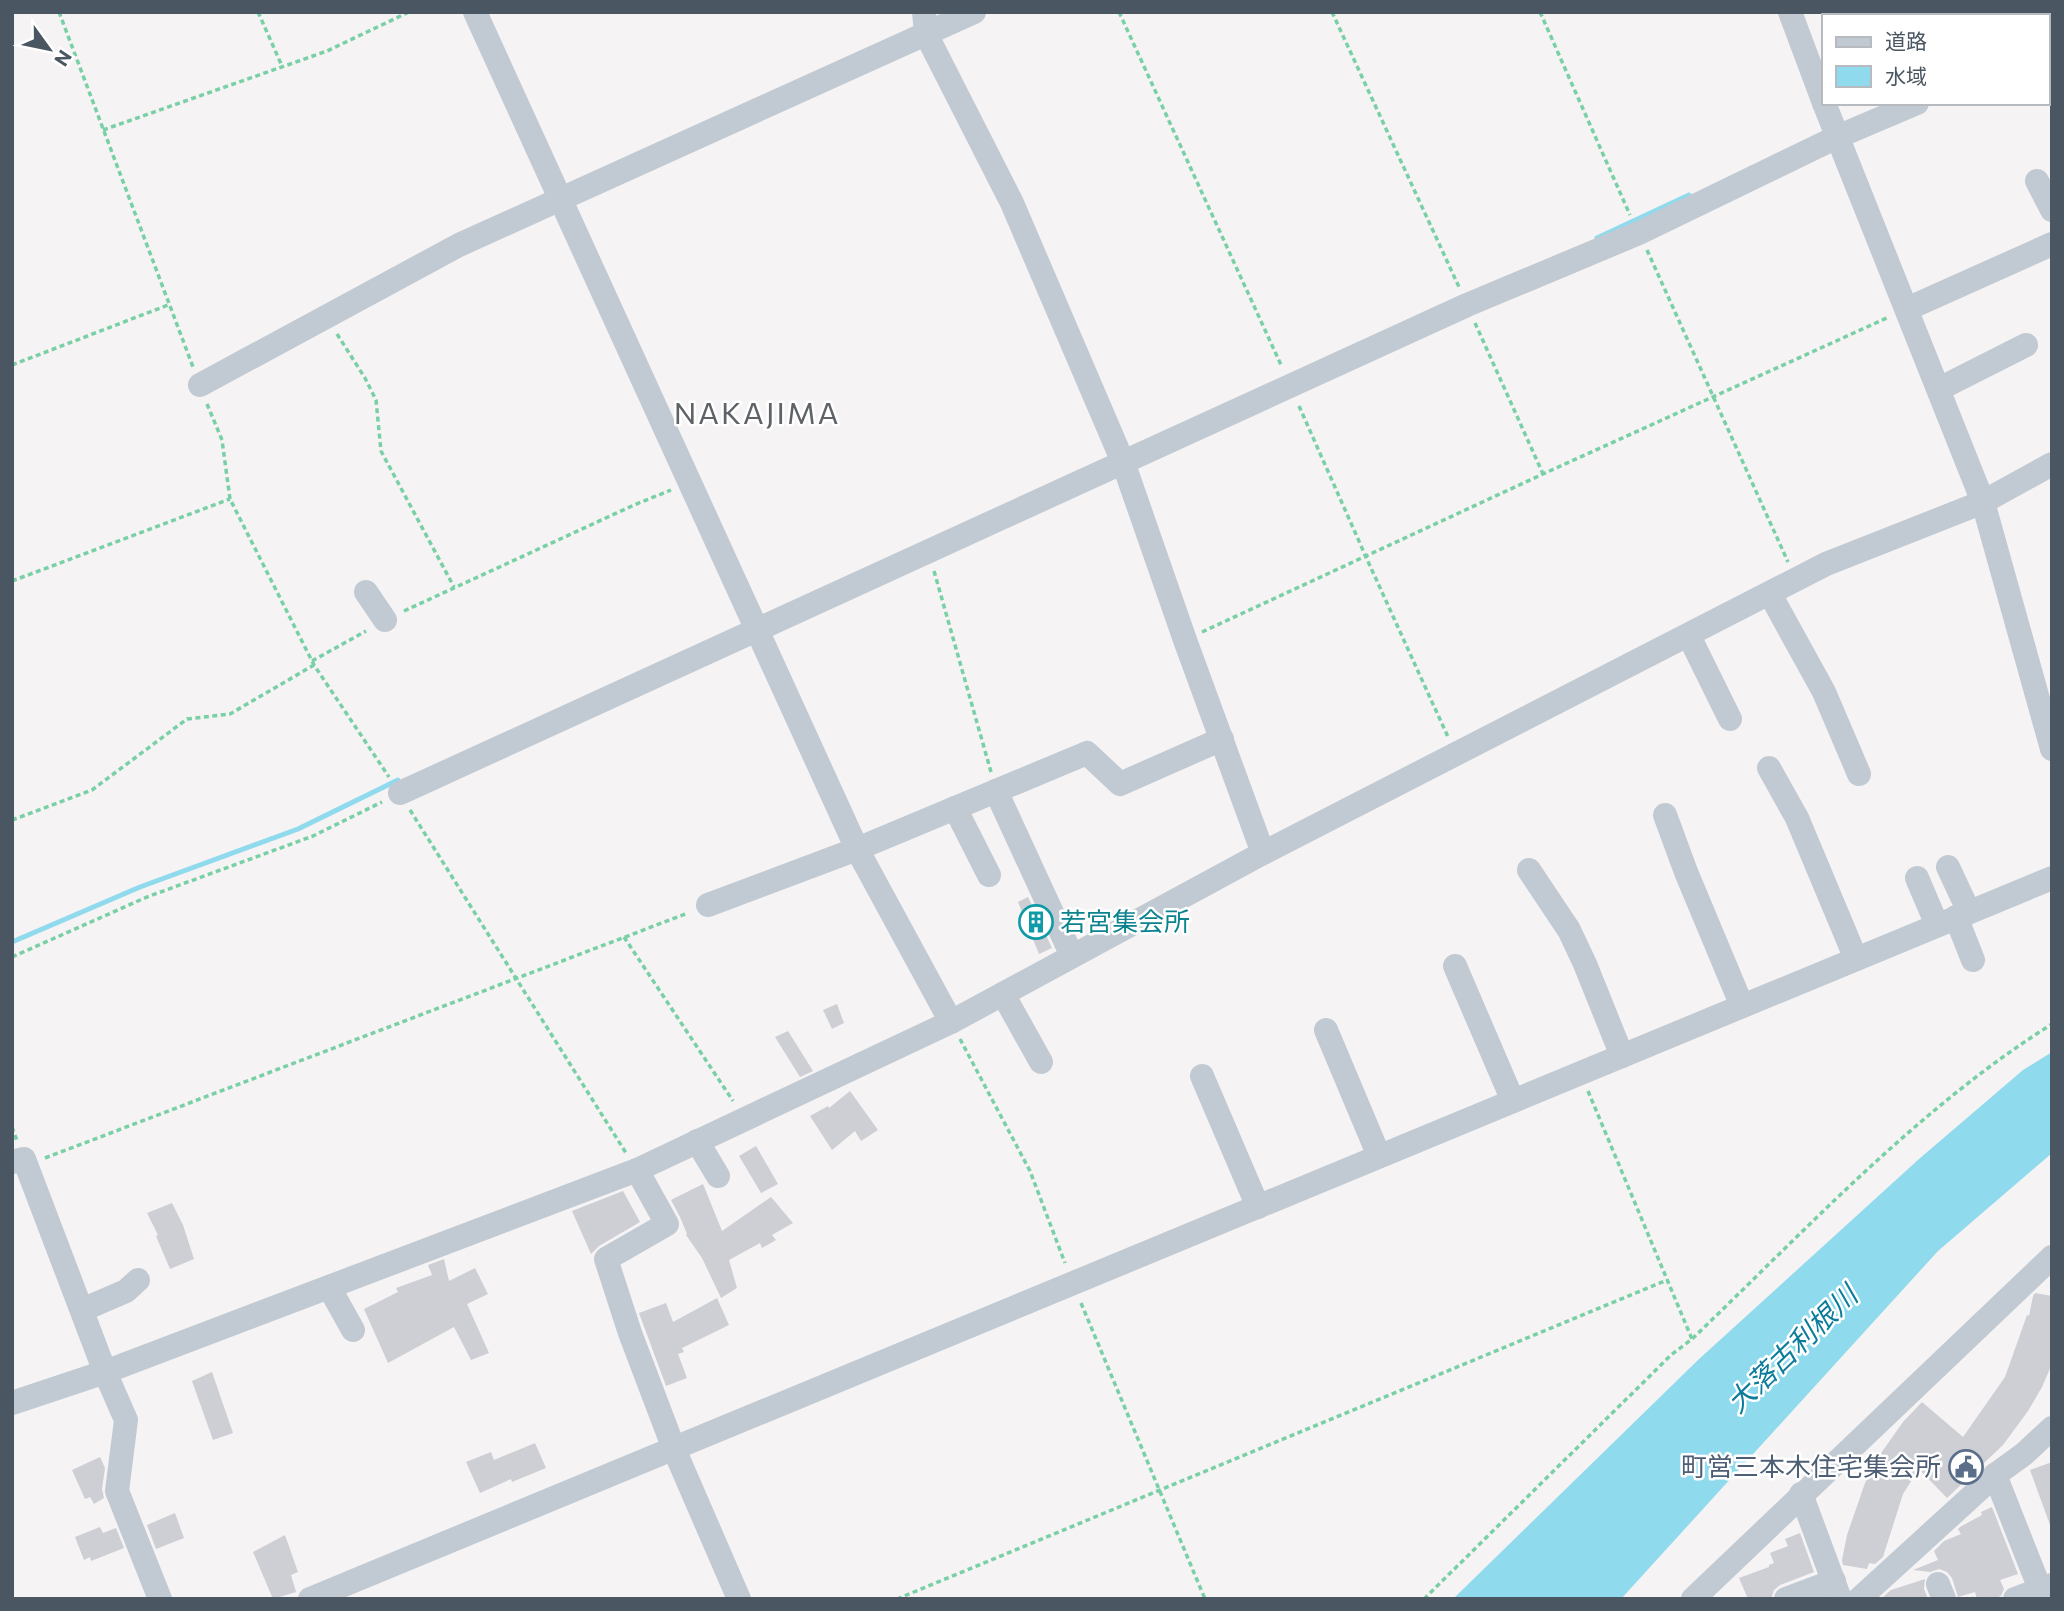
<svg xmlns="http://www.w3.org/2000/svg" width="2064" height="1611" viewBox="0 0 2064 1611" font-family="Commissioner,'Noto Sans JP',sans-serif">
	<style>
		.water { fill: #90daee }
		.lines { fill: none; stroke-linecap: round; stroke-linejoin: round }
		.stream { stroke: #90daee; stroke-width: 5 }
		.building { fill: #cdcfd5 }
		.path { stroke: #7ad0a6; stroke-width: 3.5; stroke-dasharray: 5 3.5; stroke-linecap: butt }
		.minor { stroke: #c1cad2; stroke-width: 24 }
		.labels { text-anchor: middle; stroke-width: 5; stroke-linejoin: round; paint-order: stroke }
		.culture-label { font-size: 26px; fill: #0d838f; stroke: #fff; text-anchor: start }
		.service-label { font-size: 26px; fill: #4e5e75; stroke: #fff; text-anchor: end }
		.water-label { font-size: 28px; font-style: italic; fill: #0c7c9b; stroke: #fff }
		.quarter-label { font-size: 30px; letter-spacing: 2px; fill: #5f6368; stroke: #fff }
	</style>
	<rect width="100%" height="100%" fill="#f5f3f3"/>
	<path class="water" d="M2052 1052V1153L1938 1251 1621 1599H1453L1698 1360 1919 1159 2023 1070Z"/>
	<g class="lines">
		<g class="stream">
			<path d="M2048 23 2052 13"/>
			<path d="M1597 238 1689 195"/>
			<path d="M12 942 140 887 298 829 398 780"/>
		</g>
	</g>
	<g class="building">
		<path d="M1028 897 1052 948 1039 954 1018 902Z"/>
		<path d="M837 1004 844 1023 832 1029 823 1010Z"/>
		<path d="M788 1031 813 1071 800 1077 775 1037Z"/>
		<path d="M850 1091 878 1130 861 1141 855 1131 832 1150 810 1116 828 1106 829 1108Z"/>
		<path d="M756 1146 778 1184 761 1193 739 1156Z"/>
		<path d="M703 1184 722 1231 771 1197 793 1223 772 1235 776 1240 762 1248 760 1243 729 1260 737 1288 721 1298 702 1258 686 1235 687 1234 680 1217 671 1200Z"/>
		<path d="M623 1191 640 1222 599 1246 591 1254 572 1211Z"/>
		<path d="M172 1203 183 1225 194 1259 170 1269 156 1236 158 1235 147 1213Z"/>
		<path d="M444 1259 449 1281 475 1268 488 1294 467 1304 489 1353 471 1360 454 1327 388 1363 364 1309 398 1292 396 1288 432 1275 428 1265Z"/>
		<path d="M2035 1293 2052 1296V1364L2042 1387 2028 1411 2003 1445 1947 1498 1919 1469 1903 1494 1883 1557 1875 1564 1869 1563 1867 1569 1843 1565 1842 1560 1847 1535 1865 1483 1879 1456 1903 1422 1922 1402 1963 1437 2005 1377 2027 1315 2029 1316 2033 1296Z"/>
		<path d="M717 1298 729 1325 682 1348 684 1352 678 1354 687 1378 666 1386 639 1313 666 1303 673 1322Z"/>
		<path d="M212 1372 233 1433 213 1440 192 1381Z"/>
		<path d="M535 1443 546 1468 512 1482 511 1479 480 1493 466 1462 491 1452 494 1460Z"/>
		<path d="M100 1457 105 1468 102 1489 104 1498 94 1504 90 1497 85 1499 72 1470Z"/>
		<path d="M2052 1462V1524L2050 1525 2030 1470Z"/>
		<path d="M1992 1507 2018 1574 2000 1580 2004 1589 2001 1596 1993 1599H1977L1975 1592 1958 1597 1952 1578 1947 1572 1939 1569 1930 1572 1913 1570 1938 1560 1934 1551 1944 1541 1961 1534 1958 1529 1960 1527 1982 1515 1981 1512Z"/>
		<path d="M175 1513 184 1538 156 1549 147 1525Z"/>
		<path d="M100 1527 103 1533 116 1528 124 1548 91 1561 90 1557 84 1560 75 1537Z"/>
		<path d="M1800 1533 1814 1572 1780 1585 1774 1590 1771 1599H1748L1739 1578 1769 1567V1565L1774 1563 1770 1553 1788 1546 1785 1539Z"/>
		<path d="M285 1535 298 1572 291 1575 296 1592 273 1599 253 1552Z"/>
		<path d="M1925 1579 1924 1589 1928 1599H1881L1891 1590Z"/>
	</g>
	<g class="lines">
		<g class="path">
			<path d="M59 12 193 367"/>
			<path d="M258 12 282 66"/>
			<path d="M1119 12 1282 367"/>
			<path d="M1332 12 1459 287"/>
			<path d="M1540 12 1630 215"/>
			<path d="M2004 12 2005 16"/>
			<path d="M103 130 327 51 409 12"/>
			<path d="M1647 250 1788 562"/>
			<path d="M1475 323 1543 474"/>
			<path d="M337 334 365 378 376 400 381 451 454 587"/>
			<path d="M12 365 168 305"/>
			<path d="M207 404 222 440 230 499 314 665 389 777"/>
			<path d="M1299 406 1366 557 1448 737"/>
			<path d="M934 571 991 772"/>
			<path d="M12 581 230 499"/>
			<path d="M404 611 634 505 671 490"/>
			<path d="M1202 632 1543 474 1889 317"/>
			<path d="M312 661 366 631"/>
			<path d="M410 810 626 1153"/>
			<path d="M12 820 92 790 187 719 230 714 314 665"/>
			<path d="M624 937 733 1101"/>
			<path d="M12 957 147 897 313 836 382 802"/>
			<path d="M960 1039 1030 1171 1065 1263"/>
			<path d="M1588 1091 1692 1339"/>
			<path d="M12 1127 17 1141"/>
			<path d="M45 1158 688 913"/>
			<path d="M1081 1303 1205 1599"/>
			<path d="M897 1599 1667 1280"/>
			<path d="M1424 1599 1671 1355 1692 1339C1806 1230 1918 1108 2052 1024"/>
		</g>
		<g class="minor">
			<path d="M475 12 857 849 951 1022"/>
			<path d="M924 12 926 34 1012 203 1123 462 1185 640 1263 853"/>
			<path d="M1790 12 1824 103"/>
			<path d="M2048 46 2052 45"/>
			<path d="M1824 103 1983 502 2052 749"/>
			<path d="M2037 181 2052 210"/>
			<path d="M1907 309 2052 244"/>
			<path d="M200 385 459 245 974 12"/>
			<path d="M1939 389 2026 345"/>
			<path d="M366 592 385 620"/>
			<path d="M1770 594 1824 692 1859 774"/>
			<path d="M1689 636 1730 719"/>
			<path d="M1769 768 1797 818 1856 959"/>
			<path d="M996 791 1072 956"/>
			<path d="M400 793 1467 305 1639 233 1837 137 1917 103"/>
			<path d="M955 808 989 875"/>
			<path d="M1665 815 1686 872 1742 1006"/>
			<path d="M1948 867 1969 912"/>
			<path d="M1529 870 1569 930 1585 964 1622 1056"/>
			<path d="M1917 878 1937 925"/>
			<path d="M708 905 857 849 1087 753 1120 784 1222 739"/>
			<path d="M1956 917 1973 960"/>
			<path d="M1455 966 1513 1101"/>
			<path d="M1003 994 1041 1062"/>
			<path d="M1326 1030 1379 1156"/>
			<path d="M1202 1076 1258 1207"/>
			<path d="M697 1141 718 1176"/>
			<path d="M12 1162 24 1159 105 1372 126 1420 117 1491 160 1599"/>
			<path d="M637 1170 667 1224 606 1259 630 1333 674 1449 739 1599"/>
			<path d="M329 1287 353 1330"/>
			<path d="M82 1310 126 1291 138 1280"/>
			<path d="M12 1403 105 1372 637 1170 951 1022 1263 853 1826 564 1983 502 2052 464"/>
			<path d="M1995 1475 2040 1589"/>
			<path d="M1801 1494 1840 1599"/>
			<path d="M1938 1584 1944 1599"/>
			<path d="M310 1599 2052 878"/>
			<path d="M1693 1599 2052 1257"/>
			<path d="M1786 1599 1834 1581"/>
			<path d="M1859 1599 1995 1475 2024 1454 2052 1428"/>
			<path d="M2015 1599 2052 1585"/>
		</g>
	</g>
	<defs>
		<g id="building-ring" transform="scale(1.75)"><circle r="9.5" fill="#fff" stroke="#0f9aa8" stroke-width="1.5"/><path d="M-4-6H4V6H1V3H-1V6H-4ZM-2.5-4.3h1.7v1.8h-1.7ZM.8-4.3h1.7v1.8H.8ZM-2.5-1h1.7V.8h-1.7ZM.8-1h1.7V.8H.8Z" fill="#0f9aa8"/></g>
		<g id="civic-ring" transform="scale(1.75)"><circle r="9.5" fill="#fff" stroke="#5c6f8a" stroke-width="1.5"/><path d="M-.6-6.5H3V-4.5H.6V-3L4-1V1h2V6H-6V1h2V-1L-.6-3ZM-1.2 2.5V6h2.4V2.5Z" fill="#5c6f8a"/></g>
	</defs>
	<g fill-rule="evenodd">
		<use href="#building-ring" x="1036" y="922"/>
		<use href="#civic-ring" x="1966" y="1467"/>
	</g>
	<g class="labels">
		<g class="culture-label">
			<text x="1060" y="931">若宮集会所</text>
		</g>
		<g class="service-label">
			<text x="1941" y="1476">町営三本木住宅集会所</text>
		</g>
		<g class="water-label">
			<text transform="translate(1792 1349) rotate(-44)" y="10">大落古利根川</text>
		</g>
		<g class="quarter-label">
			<text x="757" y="424">NAKAJIMA</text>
		</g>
	</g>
	<rect width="2064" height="1611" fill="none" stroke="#4a5661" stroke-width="28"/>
	<rect x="1822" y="14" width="228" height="91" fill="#ffffff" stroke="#b7bbc0" stroke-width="2"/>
	<rect x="1836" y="37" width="35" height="10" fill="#c1cad2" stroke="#b7bbc0" stroke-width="2"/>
	<text x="1885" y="49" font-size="21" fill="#4a5661">道路</text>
	<rect x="1836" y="66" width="35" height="21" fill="#90daee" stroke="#b7bbc0" stroke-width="2"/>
	<text x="1885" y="84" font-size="21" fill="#4a5661">水域</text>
	<g transform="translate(49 49) rotate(123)" stroke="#ffffff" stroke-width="5" paint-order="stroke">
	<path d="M0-5L12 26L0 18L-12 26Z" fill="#4a5661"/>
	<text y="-10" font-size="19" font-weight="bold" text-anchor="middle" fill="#4a5661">N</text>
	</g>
</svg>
